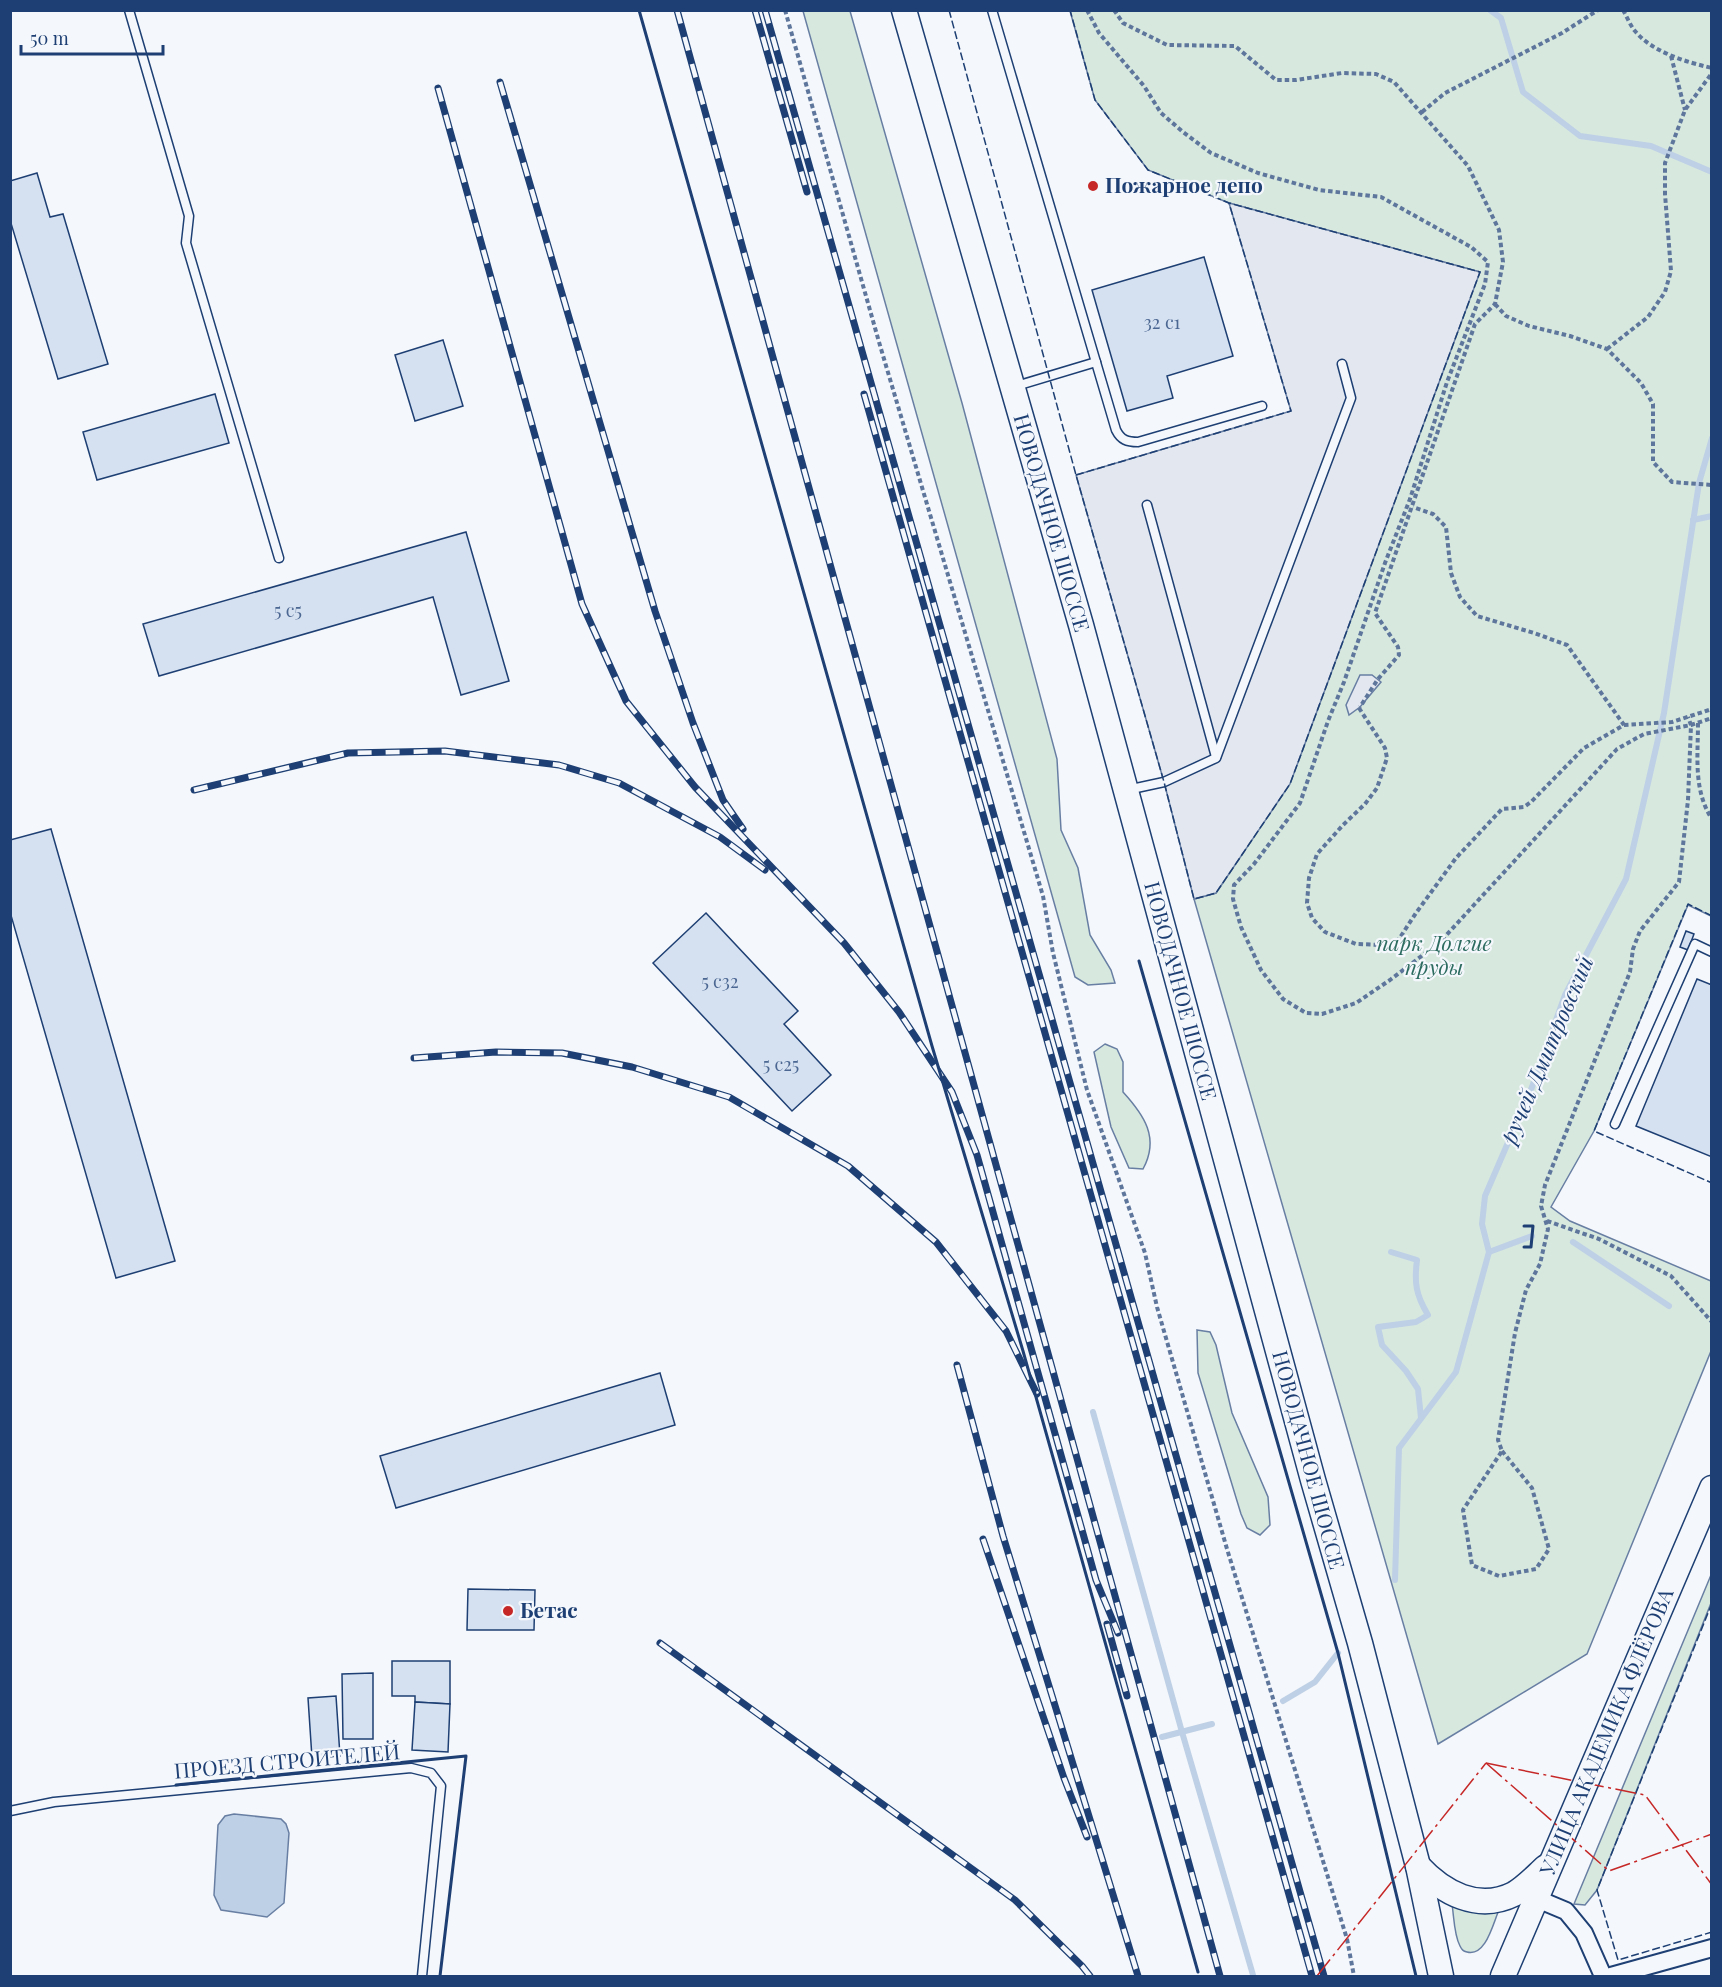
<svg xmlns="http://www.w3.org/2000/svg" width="1722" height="1987" viewBox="0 0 1722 1987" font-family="'Playfair Display',serif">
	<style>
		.green { fill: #d7e8df; stroke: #687fa3; stroke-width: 1.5 }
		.parking { fill: #e3e8f0; stroke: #687fa3; stroke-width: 1.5 }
		.water { fill: #bed0e5; stroke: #687fa3; stroke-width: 1.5 }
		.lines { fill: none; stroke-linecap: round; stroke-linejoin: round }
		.stream { stroke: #bed0e5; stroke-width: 6 }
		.building { fill: #d5e0f0; stroke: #1d3f73; stroke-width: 1.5 }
		.lane-casing { stroke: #1d3f73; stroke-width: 11 }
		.street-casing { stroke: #1d3f73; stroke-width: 20 }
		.secondary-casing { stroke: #1d3f73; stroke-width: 27 }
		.path { stroke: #5e769c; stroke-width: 4; stroke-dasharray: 4.5 3; stroke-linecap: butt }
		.lane { stroke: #f4f7fb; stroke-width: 8 }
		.street { stroke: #f4f7fb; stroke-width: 16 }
		.secondary { stroke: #f4f7fb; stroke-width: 24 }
		.rail-casing { stroke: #1d3f73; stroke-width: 7 }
		.rail { stroke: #f4f7fb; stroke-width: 4.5; stroke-dasharray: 14; stroke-linecap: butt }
		.fence { stroke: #1d3f73; stroke-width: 1.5; stroke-dasharray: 8 3; stroke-linecap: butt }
		.wall { stroke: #1d3f73; stroke-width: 3 }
		.power { stroke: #c62828; stroke-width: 1.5; stroke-dasharray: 21 4.5 3 4.5; stroke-linecap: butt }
		.poi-dot { fill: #c62828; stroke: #f4f7fb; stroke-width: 2 }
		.labels { text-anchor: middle; stroke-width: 4.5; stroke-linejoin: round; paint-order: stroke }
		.number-label { font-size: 18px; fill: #4b6792 }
		.poi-label { font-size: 21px; font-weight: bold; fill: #1d3f73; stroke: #f4f7fb; text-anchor: start }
		.street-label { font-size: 21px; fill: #1d3f73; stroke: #f4f7fb }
		.park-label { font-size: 21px; font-style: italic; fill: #2c6c60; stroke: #f4f7fb }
		.water-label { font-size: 22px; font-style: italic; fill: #1d3f73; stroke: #f4f7fb }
	</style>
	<rect width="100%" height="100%" fill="#f4f7fb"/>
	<g class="green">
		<path d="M803 11H850L962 403 1057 759 1061 830 1078 868 1090 935 1111 970 1115 983 1088 985 1075 977Z"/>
		<path d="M1070 11H1711V916L1688 905 1594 1131 1551 1207 1570 1221 1711 1281V1351L1587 1654 1438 1744 1194 899 1216 893 1480 272 1229 203 1148 170 1095 100Z"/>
		<path d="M1105 1044 1117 1049 1123 1062V1092C1144 1115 1160 1138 1143 1169L1129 1168 1111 1127 1094 1052Z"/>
		<path d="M1197 1330 1210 1332 1216 1345 1232 1413 1268 1497 1270 1525 1260 1535 1247 1528 1241 1514 1198 1373Z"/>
		<path d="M1711 1575V1603L1597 1890 1585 1905 1574 1904Z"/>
		<path d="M1452 1904 1472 1912 1499 1910C1493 1923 1486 1957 1467 1952 1463 1951 1462 1950 1460 1946 1454 1935 1454 1917 1452 1904Z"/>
	</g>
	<g class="parking">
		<path d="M1229 203 1480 272 1290 784 1216 893 1194 899 1164 782 1076 475 1291 411Z"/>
		<path d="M1360 675H1372L1381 682 1360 707 1349 715 1346 705Z"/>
	</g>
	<path class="water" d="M234 1814 281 1819 286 1824 289 1833 284 1903 267 1917 221 1910 214 1895 218 1825 225 1816Z"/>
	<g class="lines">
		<g class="stream">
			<path d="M1490 10 1501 18 1523 92 1580 136 1651 146 1712 172"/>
			<path d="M1693 520 1712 516"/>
			<path d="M1573 1242 1669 1306"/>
			<path d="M1391 1252 1417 1260C1414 1283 1416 1295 1428 1315L1416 1322 1378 1327 1382 1345 1406 1371 1418 1389 1421 1418"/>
			<path d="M1489 1252 1532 1236"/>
			<path d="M1093 1412 1182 1732 1253 1975"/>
			<path d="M1395 1580 1399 1448 1456 1372 1489 1252 1482 1224 1485 1196 1532 1087 1565 995 1626 879 1664 713 1699 483 1712 438"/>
			<path d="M1283 1701 1315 1682 1338 1653"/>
			<path d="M1162 1737 1212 1724"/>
		</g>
	</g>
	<g class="building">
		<path d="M37 173 50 217 63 214 108 364 58 379 10 220V181Z"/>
		<path d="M1204 257 1233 356 1167 376 1173 398 1127 411 1092 290Z"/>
		<path d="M443 340 463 406 415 421 395 355Z"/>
		<path d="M215 394 229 443 97 480 83 432Z"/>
		<path d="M466 532 509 681 461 695 433 597 159 676 143 624Z"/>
		<path d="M51 829 175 1261 116 1278 10 912V840Z"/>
		<path d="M706 913 798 1011 784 1024 831 1075 792 1111 653 963Z"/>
		<path d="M1686 931 1694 934 1688 950 1680 947Z"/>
		<path d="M1697 979 1712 985V1157L1636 1126Z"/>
		<path d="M660 1373 675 1425 396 1508 380 1456Z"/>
		<path d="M468 1589 535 1590 534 1630H467Z"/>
		<path d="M392 1661H450V1704L415 1702V1696H392Z"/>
		<path d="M373 1673V1739H343L342 1674Z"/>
		<path d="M336 1696 340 1756 312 1758 308 1698Z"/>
		<path d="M415 1702 450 1704 448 1752 412 1750Z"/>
	</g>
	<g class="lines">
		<g class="lane-casing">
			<g id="lane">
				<path d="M129 10 189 216 186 243 279 558"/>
				<path d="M992 10 1116 430C1121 440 1127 442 1138 442L1262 406"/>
				<path d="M1013 387 1096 362"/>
				<path d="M1147 505 1216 757"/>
				<path d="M1127 790 1164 782 1216 758 1351 398 1342 364"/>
				<path d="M1615 1124 1695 944 1712 952"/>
				<path d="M10 1811 54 1802 411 1768 431 1773 441 1786 422 1976"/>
			</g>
		</g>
		<g class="street-casing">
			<g id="street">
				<path d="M1535 1898 1566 1911 1584 1933 1603 1976"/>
				<path d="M1611 1976 1712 1948"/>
			</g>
		</g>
		<g class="secondary-casing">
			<g id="secondary">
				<path d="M904 10 1081 625 1313 1480 1360 1643 1418 1866 1441 1976"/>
				<path d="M1418 1866C1443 1893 1478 1912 1514 1894 1526 1887 1536 1876 1546 1867"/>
				<path d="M1503 1976 1712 1488"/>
			</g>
		</g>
		<g class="path">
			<path d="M785 10 879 342 1043 896 1053 953 1087 1090 1145 1253 1157 1307 1227 1549 1347 1939 1354 1976"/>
			<path d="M1087 10 1099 33 1144 86 1161 113 1183 132 1211 153 1258 173 1319 190 1381 197 1471 247 1488 262 1485 284 1447 382 1410 499 1385 563 1344 682 1328 721 1300 803 1254 864 1234 885 1233 899 1241 927 1261 970 1283 999 1306 1013 1322 1014 1356 1003 1390 980 1440 942 1617 749 1644 734 1691 725 1712 718"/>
			<path d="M1114 10 1123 23 1167 45 1235 46 1276 80H1296L1342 73 1376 74 1394 82 1468 166 1499 230 1503 262 1495 304 1475 324 1375 613 1398 647 1399 655 1378 679 1360 707"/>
			<path d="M1623 10C1627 17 1630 25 1635 31 1652 52 1686 62 1712 68"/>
			<path d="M1671 56 1685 110"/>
			<path d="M1422 112 1445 93 1562 33 1598 10"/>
			<path d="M1495 304 1506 316 1529 326 1570 336 1607 349 1641 383 1653 404V462L1672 482 1712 485"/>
			<path d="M1607 349 1648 317 1665 292 1671 271 1665 194V163L1685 110 1712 73"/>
			<path d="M1359 708 1385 748 1387 758 1377 788 1365 804 1343 825 1317 854 1309 878 1307 903 1312 918 1325 932 1356 944 1383 945 1392 943 1399 939 1416 913 1456 858 1502 809 1524 807 1531 802 1584 748 1624 725 1567 645 1534 633 1477 616 1460 597 1451 573 1446 527 1433 514 1413 507"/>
			<path d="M1698 723C1698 756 1693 790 1712 819"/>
			<path d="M1624 725 1672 722 1712 709"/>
			<path d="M1547 1221 1599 1239 1671 1276 1712 1322"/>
			<path d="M1502 1451 1532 1488 1549 1549 1536 1569 1499 1576 1472 1565 1463 1510 1502 1451 1498 1440 1515 1333 1526 1290 1540 1264 1548 1229 1541 1206 1545 1185 1630 972 1633 949 1640 931 1679 882 1688 800 1691 725 1688 717"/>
		</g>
		<use href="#lane" class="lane"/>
		<use href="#street" class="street"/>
		<use href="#secondary" class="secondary"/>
		<g class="rail-casing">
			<g id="rail">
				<path d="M677 10 1220 1976"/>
				<path d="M755 10 807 192"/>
				<path d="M765 10 1324 1976"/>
				<path d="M500 82 655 611 693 723 723 800 743 829"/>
				<path d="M438 88 582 604 626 701 695 787 844 943 899 1012 952 1092 977 1155 1096 1580 1118 1633"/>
				<path d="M864 394 1312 1976"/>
				<path d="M194 790 348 753 445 751 559 765 619 783 720 837 765 870"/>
				<path d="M414 1058 496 1052 562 1053 632 1067 729 1097 848 1166 936 1242 1006 1331 1037 1394"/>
				<path d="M957 1365 1003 1536 1138 1976"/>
				<path d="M983 1539 1064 1778 1087 1837"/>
				<path d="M1107 1624 1127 1696"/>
				<path d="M660 1643 1015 1900 1082 1966 1090 1976"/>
			</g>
		</g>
		<use href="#rail" class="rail"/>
		<g class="fence">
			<path d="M949 10 1076 475 1164 782 1194 899 1216 893 1290 784 1480 272 1229 203 1148 170 1095 100 1070 10"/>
			<path d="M1076 475 1291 411 1229 203"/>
			<path d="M1712 916 1688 904 1594 1131 1712 1183"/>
			<path d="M1712 1603 1597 1890 1618 1960 1712 1932"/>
		</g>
		<g class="wall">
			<path d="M639 10 932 1046 1023 1351 1198 1972"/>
			<path d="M1139 961 1338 1653 1416 1976"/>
			<path d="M1524 1247H1531L1533 1226H1524"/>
			<path d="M176 1785 466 1756 440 1976"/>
		</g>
		<g class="power">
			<path d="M1486 1763 1645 1795 1712 1885"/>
			<path d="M1486 1763 1609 1871 1712 1834"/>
			<path d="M1317 1976 1486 1763"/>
		</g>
	</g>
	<g class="poi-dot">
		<circle cx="1093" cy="186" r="6"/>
		<circle cx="508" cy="1611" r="6"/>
	</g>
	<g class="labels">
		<g class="number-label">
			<text x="1162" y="329">32 с1</text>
			<text x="288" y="617">5 с5</text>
			<text x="720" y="988">5 с32</text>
			<text x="781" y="1071">5 с25</text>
		</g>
		<g class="poi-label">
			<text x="1105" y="193">Пожарное депо</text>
			<text x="520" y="1618">Бетас</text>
		</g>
		<g class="street-label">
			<text transform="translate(1051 523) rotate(74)" y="7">НОВОДАЧНОЕ ШОССЕ</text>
			<text transform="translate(1180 991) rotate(75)" y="7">НОВОДАЧНОЕ ШОССЕ</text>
			<text transform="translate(1308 1460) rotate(75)" y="7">НОВОДАЧНОЕ ШОССЕ</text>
			<text transform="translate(1607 1732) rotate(-67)" y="7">УЛИЦА АКАДЕМИКА ФЛЁРОВА</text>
			<text transform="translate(287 1762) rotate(-5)" y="7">ПРОЕЗД СТРОИТЕЛЕЙ</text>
		</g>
		<g class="park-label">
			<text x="1434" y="951">парк Долгие<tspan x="1434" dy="24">пруды</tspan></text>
		</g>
		<g class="water-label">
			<text transform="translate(1547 1050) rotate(-67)" y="8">ручей Дмитровский</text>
		</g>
	</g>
	<rect width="1722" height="1987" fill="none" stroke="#1d3f73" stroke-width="24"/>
	<path d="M21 45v9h142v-9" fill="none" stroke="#1d3f73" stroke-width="3"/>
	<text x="30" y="45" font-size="18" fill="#1d3f73" stroke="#f4f7fb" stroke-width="4.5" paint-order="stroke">50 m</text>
</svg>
